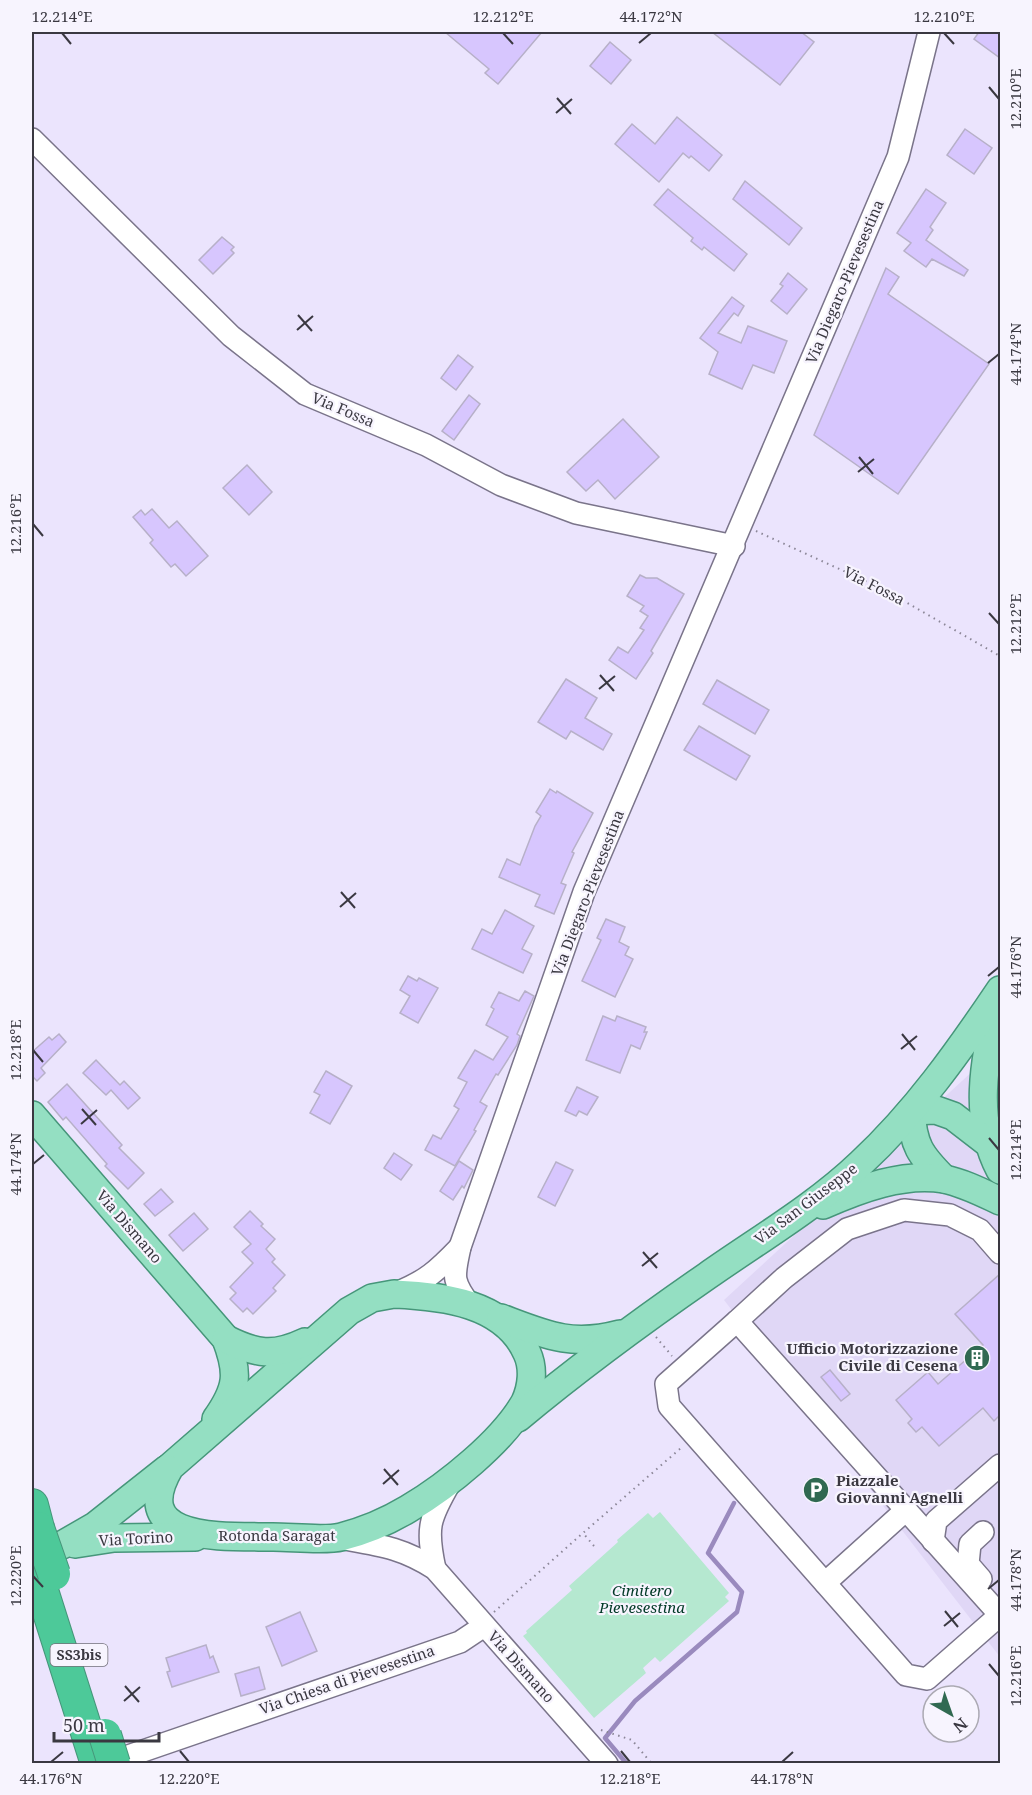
<svg xmlns="http://www.w3.org/2000/svg" width="1032" height="1795" viewBox="0 0 1032 1795" font-family="'Noto Serif',serif">
	<style>
		.built { fill: #e0d7f6 }
		.green { fill: #b5e8d0 }
		.lines { fill: none; stroke-linecap: round; stroke-linejoin: round }
		.stream { stroke: #9a8abe; stroke-width: 4.5 }
		.building { fill: #d7c6fe; stroke: #b7b0c8; stroke-width: 1.5 }
		.minor-casing { stroke: #7a748a; stroke-width: 24 }
		.major-casing { stroke: #46967a; stroke-width: 30 }
		.highway-casing { stroke: #46967a; stroke-width: 34 }
		.path { stroke: #8b8697; stroke-width: 2; stroke-dasharray: 1.5 4.5; stroke-linecap: butt }
		.minor { stroke: #fff; stroke-width: 21 }
		.major { stroke: #94dfc2; stroke-width: 27 }
		.highway { stroke: #4dc999; stroke-width: 32 }
		.highway-bridge-casing { stroke: #46967a; stroke-width: 34; stroke-linecap: butt }
		.highway-bridge { stroke: #4dc999; stroke-width: 32 }
		.ticks { fill: none; stroke: #3a3841; stroke-width: 2 }
		.labels { text-anchor: middle; stroke-width: 4.5; stroke-linejoin: round; paint-order: stroke }
		.shield { fill: #f7f4fe; stroke: #73707a; stroke-width: 1.5 }
		.shield-label { font-size: 14px; font-weight: bold; fill: #3a3841 }
		.street-label { font-size: 15px; fill: #3a3841; stroke: #f7f4fe }
		.poi-label { font-size: 15px; font-weight: bold; fill: #3a3841; stroke: #f7f4fe; text-anchor: end }
		.park-label { font-size: 15px; font-style: italic; fill: #003926; stroke: #f7f4fe }
		.neatline { fill: none; stroke: #3a3841; stroke-width: 2 }
		.ticks-label { font-size: 15px; text-anchor: middle; fill: #3a3841 }
	</style>
	<rect width="100%" height="100%" fill="#ebe4fd"/>
	<path class="built" d="M1000 1046V1657L724 1300Z"/>
	<path class="green" d="M660 1512 729 1593 725 1597 729 1601 660 1662 655 1657 643 1668 646 1673 594 1718 523 1636 527 1633 526 1631 572 1590 569 1586 618 1542 617 1540 648 1513 653 1518Z"/>
	<g class="lines">
		<path class="stream" d="M627 1764 605 1738 635 1701 737 1612 742 1592 708 1553 734 1503"/>
	</g>
	<g class="building">
		<path d="M445 32H542L498 84 485 73 489 69Z"/>
		<path d="M712 32H801L814 42 780 85Z"/>
		<path d="M979 32H1000V58L974 39Z"/>
		<path d="M610 42 631 60 611 84 590 66Z"/>
		<path d="M677 117 722 155 709 171 691 156 689 158 683 153 659 182 615 144 632 124 655 144Z"/>
		<path d="M965 129 992 148 974 174 947 155Z"/>
		<path d="M745 181 802 228 789 245 733 199Z"/>
		<path d="M668 189 747 254 734 271 704 247 702 250 691 241 693 238 654 205Z"/>
		<path d="M926 189 946 203 930 227 933 230 926 240 968 270 964 276 932 259 926 267 904 251 911 243 897 233Z"/>
		<path d="M222 237 234 247 231 250 234 253 213 274 199 260Z"/>
		<path d="M886 268 899 277 888 294 989 364 898 494 814 435Z"/>
		<path d="M788 273 807 289 787 314 771 301 783 286 780 284Z"/>
		<path d="M732 297 744 306 738 316 734 313 718 333 741 343 748 326 787 341 774 373 753 365 742 389 709 374 718 352 700 338Z"/>
		<path d="M458 355 473 367 456 390 441 378Z"/>
		<path d="M469 395 480 404 454 440 442 431Z"/>
		<path d="M623 419 659 457 615 499 598 480 586 491 567 472Z"/>
		<path d="M247 465 272 492 249 515 223 488Z"/>
		<path d="M152 509 169 528 177 521 208 556 186 576 175 564 171 567 150 543 153 540 133 517 141 510 145 515Z"/>
		<path d="M640 575 646 578H657L684 594 651 651 653 653 636 679 609 660 618 647 628 653 644 630 640 628 648 616 640 611 644 606 627 596Z"/>
		<path d="M566 679 597 698 585 718 612 734 603 750 571 731 566 739 538 722Z"/>
		<path d="M717 680 769 710 755 734 703 704Z"/>
		<path d="M699 726 750 756 736 780 684 750Z"/>
		<path d="M550 789 556 793 557 791 593 813 572 852 574 853 561 883 566 885 554 914 535 906 540 895 499 877 507 859 520 865 535 826 541 816 536 812Z"/>
		<path d="M505 910 534 926 522 949 532 954 523 973 472 949 482 929 492 934Z"/>
		<path d="M606 919 625 927 619 942 629 947 625 955 633 959 615 997 582 981 601 940 597 938Z"/>
		<path d="M408 976 417 981 419 978 438 988 418 1023 400 1013 410 996 400 990Z"/>
		<path d="M525 991 534 996 517 1034 520 1036 517 1045 498 1075 496 1074 480 1102 487 1106 474 1130 476 1131 455 1166 425 1150 433 1135 441 1139 459 1109 454 1106 467 1082 458 1078 475 1050 493 1060 508 1037 486 1025 494 1009 491 1007 499 992 519 1001Z"/>
		<path d="M603 1016 615 1021 617 1016 646 1027 644 1032H647L640 1049 631 1045 620 1073 586 1060Z"/>
		<path d="M59 1034 66 1042 41 1068 45 1073 37 1081 32 1076V1052L49 1037 52 1040Z"/>
		<path d="M96 1060 120 1085 124 1081 140 1098 128 1109 111 1090 106 1095 83 1073Z"/>
		<path d="M326 1071 352 1086 330 1124 310 1113 320 1095 314 1092Z"/>
		<path d="M67 1084 122 1145 119 1148 144 1173 128 1189 105 1166 107 1164 66 1117 63 1120 48 1102Z"/>
		<path d="M577 1087 598 1097 587 1115 579 1111 576 1116 565 1111Z"/>
		<path d="M394 1153 412 1165 401 1180 384 1168Z"/>
		<path d="M459 1161 473 1170 464 1188 462 1186 453 1200 440 1191Z"/>
		<path d="M556 1162 573 1170 555 1206 538 1197Z"/>
		<path d="M161 1189 173 1202 155 1216 144 1204Z"/>
		<path d="M250 1211 263 1224 261 1226 275 1239 266 1249 275 1259 272 1262 285 1275 273 1288 276 1291 253 1314 247 1308 243 1312 230 1299 236 1293 230 1287 253 1263 242 1252 251 1244 234 1227Z"/>
		<path d="M194 1213 208 1229 183 1251 169 1235Z"/>
		<path d="M1000 1274V1415L994 1421 983 1408 939 1446 922 1427 916 1432 908 1423 912 1419 896 1400 928 1372 938 1384 983 1345 955 1314Z"/>
		<path d="M830 1370 850 1394 841 1401 821 1377Z"/>
		<path d="M300 1612 317 1651 282 1666 266 1627Z"/>
		<path d="M206 1645 210 1658 213 1656 219 1672 172 1687 167 1672 170 1671 166 1658Z"/>
		<path d="M259 1667 265 1689 241 1696 235 1674Z"/>
	</g>
	<g class="lines">
		<g class="minor-casing">
			<g id="minor">
				<path d="M32 139 231 336 305 394 426 445 501 485 576 513 734 546"/>
				<path d="M396 1293C426 1281 437 1271 460 1247"/>
				<path d="M470 1305C451 1280 454 1276 460 1247L584 892 898 157 929 32"/>
				<path d="M737 1321 784 1278 847 1229 904 1210 950 1215 980 1230 1000 1253"/>
				<path d="M339 1538C378 1545 401 1547 435 1569L607 1764"/>
				<path d="M933 1541 936 1521 1000 1465"/>
				<path d="M435 1569C426 1528 429 1519 450 1483"/>
				<path d="M981 1579 968 1564 970 1544 983 1532"/>
				<path d="M825 1583 906 1510"/>
				<path d="M1000 1615 927 1679 906 1675 669 1406 666 1384 737 1321 906 1510 1000 1615V1616"/>
				<path d="M105 1764 460 1642 484 1626"/>
			</g>
		</g>
		<g class="major-casing">
			<g id="major">
				<path d="M997 1004C985 1060 972 1117 1000 1170"/>
				<path d="M911 1111 936 1110 953 1116 988 1143"/>
				<path d="M911 1111C913 1145 920 1155 944 1179"/>
				<path d="M32 1115 226 1339C239 1373 238 1388 216 1419"/>
				<path d="M823 1205C859 1189 904 1172 944 1179 964 1183 983 1193 1000 1201"/>
				<path d="M394 1294C443 1296 505 1303 527 1353 534 1368 532 1387 525 1402 503 1441 447 1486 408 1509 388 1521 365 1531 341 1537 325 1541 292 1537 273 1537 227 1536 125 1544 170 1467L349 1311 372 1298Z"/>
				<path d="M501 1318C546 1335 571 1347 620 1334"/>
				<path d="M226 1339C256 1354 273 1357 305 1342"/>
				<path d="M518 1418C578 1368 642 1321 707 1276 758 1240 815 1207 861 1163 915 1113 959 1051 1000 990"/>
				<path d="M75 1544 114 1538 195 1537"/>
				<path d="M32 1556 62 1545 95 1526 167 1469"/>
			</g>
		</g>
		<g class="highway-casing">
			<g id="highway">
				<path d="M32 1505 38 1528"/>
				<path d="M32 1559 97 1764"/>
			</g>
		</g>
		<g class="path">
			<path d="M756 531 881 588 1000 656"/>
			<path d="M656 1337 672 1356"/>
			<path d="M594 1546 583 1533 681 1448"/>
			<path d="M494 1612 583 1533"/>
			<path d="M601 1730 632 1740 652 1764"/>
		</g>
		<use href="#minor" class="minor"/>
		<use href="#major" class="major"/>
		<use href="#highway" class="highway"/>
		<g class="highway-bridge-casing">
			<g id="highway-bridge">
				<path d="M38 1528 54 1574"/>
				<path d="M105 1735 114 1764"/>
			</g>
		</g>
		<use href="#highway-bridge" class="highway-bridge"/>
	</g>
	<path class="ticks" d="M62 33 71 44M503 33 513 44M944 33 954 44M639 43 651 33M989 87 999 99M557 98 571 114M556 113 572 99M298 315 312 331M297 330 313 316M988 363 999 354M859 457 873 474M858 472 874 459M33 524 43 536M989 613 999 624M600 675 614 691M599 689 615 676M341 892 355 908M340 907 356 893M988 976 999 967M902 1034 915 1050M901 1049 917 1036M33 1050 43 1062M82 1109 96 1125M81 1124 97 1110M989 1138 999 1150M33 1164 44 1155M643 1252 657 1268M642 1266 658 1253M384 1469 398 1485M383 1484 399 1470M33 1576 43 1587M988 1589 999 1580M945 1611 958 1627M944 1626 960 1613M989 1664 999 1676M125 1686 139 1702M124 1701 140 1687M180 1751 189 1762M621 1751 630 1762M51 1762 63 1752M782 1762 793 1752"/>
	<defs>
		<g id="building-disc" transform="scale(1.35)"><circle r="9.5" fill="#306951" stroke="#f7f4fe"/><path d="M-4-6H4V6H1V3H-1V6H-4ZM-2.5-4.3h1.7v1.8h-1.7ZM.8-4.3h1.7v1.8H.8ZM-2.5-1h1.7V.8h-1.7ZM.8-1h1.7V.8H.8Z" fill="#fff"/></g>
		<g id="parking-disc" transform="scale(1.35)"><circle r="9.5" fill="#306951" stroke="#f7f4fe"/><path d="M-3.5-5.5H1a3.5 3.5 0 0 1 0 7H-1V5.5H-3.5ZM-1-3.4V-.6H.8a1.4 1.4 0 0 0 0-2.8Z" fill="#fff"/></g>
	</defs>
	<g fill-rule="evenodd">
		<use href="#building-disc" x="977" y="1358"/>
		<use href="#parking-disc" x="816" y="1490"/>
	</g>
	<g class="labels">
		<rect class="shield" x="50.5" y="1644" width="57" height="22" rx="4.5"/>
		<g class="shield-label">
			<text x="79" y="1660">SS3bis</text>
		</g>
		<g class="street-label">
			<text transform="translate(845 282) rotate(-67)" y="5">Via Diegaro-Pievesestina</text>
			<text transform="translate(343 410) rotate(23)" y="5">Via Fossa</text>
			<text transform="translate(874 586) rotate(27)" y="5">Via Fossa</text>
			<text transform="translate(588 893) rotate(-69)" y="5">Via Diegaro-Pievesestina</text>
			<text transform="translate(806 1204) rotate(-37)" y="5">Via San Giuseppe</text>
			<text transform="translate(129 1227) rotate(49)" y="5">Via Dismano</text>
			<text x="277" y="1541">Rotonda Saragat</text>
			<text transform="translate(136 1539) rotate(-3)" y="5">Via Torino</text>
			<text transform="translate(521 1667) rotate(48)" y="5">Via Dismano</text>
			<text transform="translate(347 1680) rotate(-19)" y="5">Via Chiesa di Pievesestina</text>
		</g>
		<g class="poi-label">
			<text x="958" y="1354">Ufficio Motorizzazione<tspan x="958" dy="17">Civile di Cesena</tspan></text>
			<text x="836" y="1486" text-anchor="start">Piazzale<tspan x="836" dy="17">Giovanni Agnelli</tspan></text>
		</g>
		<g class="park-label">
			<text x="642" y="1596">Cimitero<tspan x="642" dy="17">Pievesestina</tspan></text>
		</g>
	</g>
	<rect width="1032" height="1795" fill="none" stroke="#f7f4fe" stroke-width="66"/>
	<g transform="translate(951 1714) rotate(140)"><circle r="28" fill="#f7f4fe" stroke="#aba9b2" stroke-width="1.5"/>
	<path d="M0-4.5L10 22L0 15L-10 22Z" fill="#306951"/>
	<text y="-9" font-size="16" font-weight="bold" text-anchor="middle" fill="#3a3841">N</text>
	</g>
	<path d="M54 1732v9h105v-9" fill="none" stroke="#3a3841" stroke-width="3"/>
	<text x="63" y="1732" font-size="18" fill="#3a3841" stroke="#f7f4fe" stroke-width="4.5" paint-order="stroke">50 m</text>
	<rect x="33" y="33" width="966" height="1729" class="neatline"/>
	<g class="ticks-label">
		<text x="62" y="22">12.214°E</text>
		<text x="503" y="22">12.212°E</text>
		<text x="651" y="22">44.172°N</text>
		<text x="944" y="22">12.210°E</text>
		<text transform="translate(1016 99) rotate(-90)" y="5">12.210°E</text>
		<text transform="translate(1016 354) rotate(-90)" y="5">44.174°N</text>
		<text transform="translate(16 524) rotate(-90)" y="5">12.216°E</text>
		<text transform="translate(1016 624) rotate(-90)" y="5">12.212°E</text>
		<text transform="translate(1016 967) rotate(-90)" y="5">44.176°N</text>
		<text transform="translate(16 1050) rotate(-90)" y="5">12.218°E</text>
		<text transform="translate(1016 1150) rotate(-90)" y="5">12.214°E</text>
		<text transform="translate(16 1164) rotate(-90)" y="5">44.174°N</text>
		<text transform="translate(16 1576) rotate(-90)" y="5">12.220°E</text>
		<text transform="translate(1016 1580) rotate(-90)" y="5">44.178°N</text>
		<text transform="translate(1016 1676) rotate(-90)" y="5">12.216°E</text>
		<text x="51" y="1784">44.176°N</text>
		<text x="189" y="1784">12.220°E</text>
		<text x="630" y="1784">12.218°E</text>
		<text x="782" y="1784">44.178°N</text>
	</g>
</svg>
